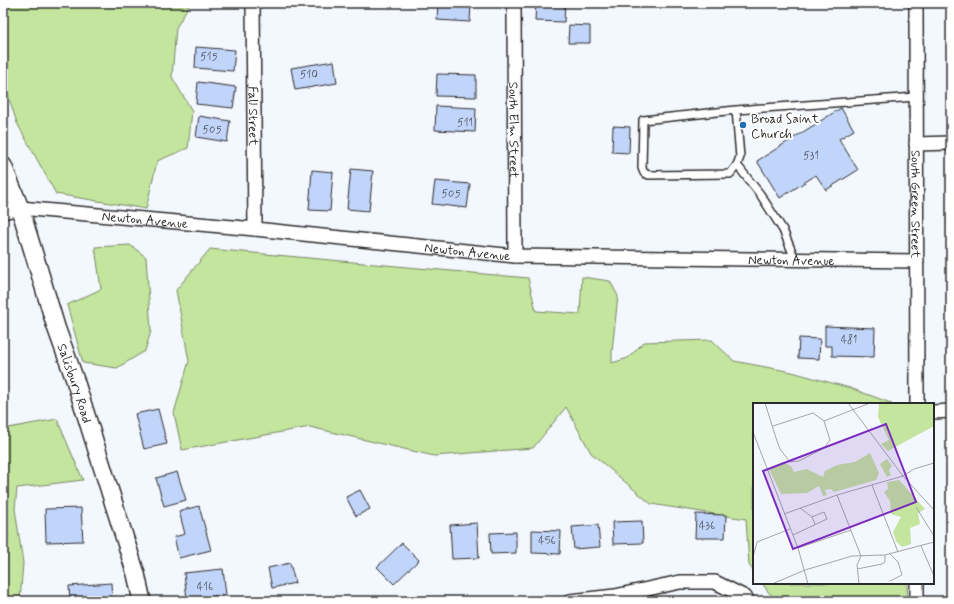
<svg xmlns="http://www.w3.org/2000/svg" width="954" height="604" viewBox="0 0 954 604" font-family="Mynerve,sans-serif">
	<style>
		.green { fill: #c3e59e; stroke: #778864 }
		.building { fill: #c1d5fa; stroke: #2b2b2b }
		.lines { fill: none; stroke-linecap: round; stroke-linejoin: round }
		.service-casing { stroke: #2b2b2b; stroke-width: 10 }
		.minor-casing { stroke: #2b2b2b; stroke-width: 16 }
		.tertiary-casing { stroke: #2b2b2b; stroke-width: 20 }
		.service { stroke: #fff; stroke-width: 7 }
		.minor { stroke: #fff; stroke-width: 13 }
		.tertiary { stroke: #fff; stroke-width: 17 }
		.poi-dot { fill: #1f6fb2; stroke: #fff; stroke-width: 1.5 }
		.labels { text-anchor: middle; stroke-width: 4; stroke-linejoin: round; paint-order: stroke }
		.number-label { font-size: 11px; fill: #50565f }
		.street-label { font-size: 13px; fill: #2b2b2b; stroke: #fff }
		.poi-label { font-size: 13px; fill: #2b2b2b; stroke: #fff; text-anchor: start }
		.inset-road { fill: none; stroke: #a3a5aa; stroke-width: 1 }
		.view { fill: #7b2cbf; fill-opacity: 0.15; stroke: #7b2cbf; stroke-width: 2 }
		.inset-edge { fill: none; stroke: #2b2b2b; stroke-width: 2 }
	</style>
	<rect width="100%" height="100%" fill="#f3f7fe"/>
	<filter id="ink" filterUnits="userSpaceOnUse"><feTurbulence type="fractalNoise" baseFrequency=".025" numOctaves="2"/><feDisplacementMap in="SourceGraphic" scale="8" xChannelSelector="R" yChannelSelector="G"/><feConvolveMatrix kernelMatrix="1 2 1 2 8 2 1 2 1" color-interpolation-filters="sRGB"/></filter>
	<g filter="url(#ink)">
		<g class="green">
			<path d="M3 3H190L176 28 172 77 192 111 188 148 157 161 146 209 56 194 17 123 3 80Z"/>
			<path d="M130 245 146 257 151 331 145 351 117 368 83 363 67 305 101 289 95 247Z"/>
			<path d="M210 249 528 278 536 311 580 314 582 277 610 281 618 296 612 351V363L628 358 644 342 712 340 734 361 792 372 850 388 891 403 892 404H754V572L749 565 746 519 651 504 591 453 566 407 533 448 434 456 310 427 182 450 174 413 189 361 176 290Z"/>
			<path d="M57 419 83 480 17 488 15 509 23 563 20 601H3V429Z"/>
			<path d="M762 583H907L908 601H779L769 593Z"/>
		</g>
		<g class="building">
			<path d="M438 3H471L470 22 437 20Z"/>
			<path d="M536 3H565L564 22 535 21Z"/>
			<path d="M569 25 590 26V43H568Z"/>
			<path d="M196 47 235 50 233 71 195 68Z"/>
			<path d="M334 61 337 83 295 90 291 68Z"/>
			<path d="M437 74 476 75V97L436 96Z"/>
			<path d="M198 82 236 87 233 108 196 104Z"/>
			<path d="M436 106 476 108 475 132 435 130Z"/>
			<path d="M841 108 854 130 839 139 858 170 826 190 816 175 780 198 757 161Z"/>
			<path d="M199 116 230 121 227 142 196 137Z"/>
			<path d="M613 126 630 127 629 153 612 152Z"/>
			<path d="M351 169 373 171 369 211 347 209Z"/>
			<path d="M312 170 333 172 330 211 309 210Z"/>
			<path d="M435 181 470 184 467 208 432 204Z"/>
			<path d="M825 326 875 328 874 357 832 356V346H825Z"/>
			<path d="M799 338 820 339 819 359 798 358Z"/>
			<path d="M158 409 167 444 144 449 135 414Z"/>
			<path d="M177 472 186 500 164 506 156 478Z"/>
			<path d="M360 490 370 509 356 516 346 497Z"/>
			<path d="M199 506 211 550 179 558 174 537 185 534 179 511Z"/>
			<path d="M81 508 83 541 46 542 45 509Z"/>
			<path d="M696 514 726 515 725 538H695Z"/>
			<path d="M642 521 643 543 613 544 612 522Z"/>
			<path d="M477 523 479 558 452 559 450 525Z"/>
			<path d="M598 525 600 547 574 549 572 527Z"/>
			<path d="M532 530 561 531 560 554 532 553Z"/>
			<path d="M516 532V553L491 554 490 533Z"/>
			<path d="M402 543 419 560 394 584 377 567Z"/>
			<path d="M290 563 295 583 272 588 268 568Z"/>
			<path d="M223 569 226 595 187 599 184 573Z"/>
			<path d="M111 583 112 601H70L69 586Z"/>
		</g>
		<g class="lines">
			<g class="service-casing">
				<g id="service">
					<path d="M736 110 740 157 737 165 730 174 649 175 644 173 642 168 643 120 736 110 916 97"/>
					<path d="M737 165 760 194 783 230 795 259"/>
				</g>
			</g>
			<g class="minor-casing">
				<g id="minor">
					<path id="s1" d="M253 3 255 229"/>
					<path id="s2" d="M514 3 515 256"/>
					<path id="s3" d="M916 3 917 404"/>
					<path d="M916 144 951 143"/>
					<path id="s4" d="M3 212 20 208 255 229 515 256 917 261"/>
					<path d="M933 412 951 411"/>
					<path d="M917 583V601"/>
					<path d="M570 601 615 596 680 582H715L745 597 748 601"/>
				</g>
			</g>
			<g class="tertiary-casing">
				<g id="tertiary">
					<path id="s5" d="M3 166 20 208 56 327 75 380 118 517 136 574 142 601"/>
				</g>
			</g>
			<use href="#service" class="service"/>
			<use href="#minor" class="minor"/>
			<use href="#tertiary" class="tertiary"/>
		</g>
	</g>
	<circle class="poi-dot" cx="743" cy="125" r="4"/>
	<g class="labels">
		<g class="number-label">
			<text x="209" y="60">515</text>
			<text x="309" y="78">510</text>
			<text x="465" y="126">511</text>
			<text x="212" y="133">505</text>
			<text x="811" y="159">531</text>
			<text x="451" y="197">505</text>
			<text x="849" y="343">481</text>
			<text x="707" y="529">436</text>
			<text x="547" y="544">456</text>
			<text x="205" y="590">416</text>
		</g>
		<g class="street-label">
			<text dy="5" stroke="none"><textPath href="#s1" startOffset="113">Fall Street</textPath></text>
			<text dy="5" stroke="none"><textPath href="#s2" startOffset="127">South Elm Street</textPath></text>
			<text dy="5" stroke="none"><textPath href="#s3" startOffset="201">South Green Street</textPath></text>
			<text dy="5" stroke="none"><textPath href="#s4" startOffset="143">Newton Avenue</textPath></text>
			<text dy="5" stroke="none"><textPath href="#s4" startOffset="467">Newton Avenue</textPath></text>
			<text dy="5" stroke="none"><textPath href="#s4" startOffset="791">Newton Avenue</textPath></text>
			<text dy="5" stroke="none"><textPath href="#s5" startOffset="229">Salisbury Road</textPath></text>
		</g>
		<g class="poi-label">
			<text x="751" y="123">Broad Saint<tspan x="751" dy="15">Church</tspan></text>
		</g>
	</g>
	<g transform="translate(753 403)">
		<rect width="181" height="181" fill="#f3f7fe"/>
		<path d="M126 0H181V23L135 48 128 41 136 37 125 14ZM117 50 126 70 123 77 81 89 78 86 72 87 74 92 70 93 66 83 54 90 28 91 16 66 29 59 38 63 41 69 54 66 70 74 72 68 84 62 102 59ZM134 56 139 63 136 67 138 72 134 74 127 61ZM146 77 172 106 165 110 167 121 157 125 158 141 149 144 143 138 140 129 148 114 138 111 137 98 131 89 135 86 134 79Z" fill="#c3e59e"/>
		<path class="inset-road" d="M12 0 23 35 27 46 37 59 46 58 71 45 77 37 71 18 60 10 20 23M95 0 150 73 181 107M71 18 117 0M0 29 45 145 55 181M119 82 145 149M84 92 108 153 104 162 106 181M163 104 181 133M47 105 59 114 62 121M31 111 84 92 150 73 161 66 181 60M40 132 74 116 71 109 59 114M168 143 181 173M45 145 98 127M137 151 145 159 149 172 137 178M0 154 4 139 37 126M104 166 129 161 132 159V152M19 181 52 167 99 153 132 152 181 139"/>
		<path class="view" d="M133 21 163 99 40 146 10 68Z"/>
		<rect width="181" height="181" class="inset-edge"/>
	</g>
	<rect width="954" height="604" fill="none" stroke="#fff" stroke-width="16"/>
	<rect x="8" y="8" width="938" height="588" fill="none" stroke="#2b2b2b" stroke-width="1.5" filter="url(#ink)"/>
</svg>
